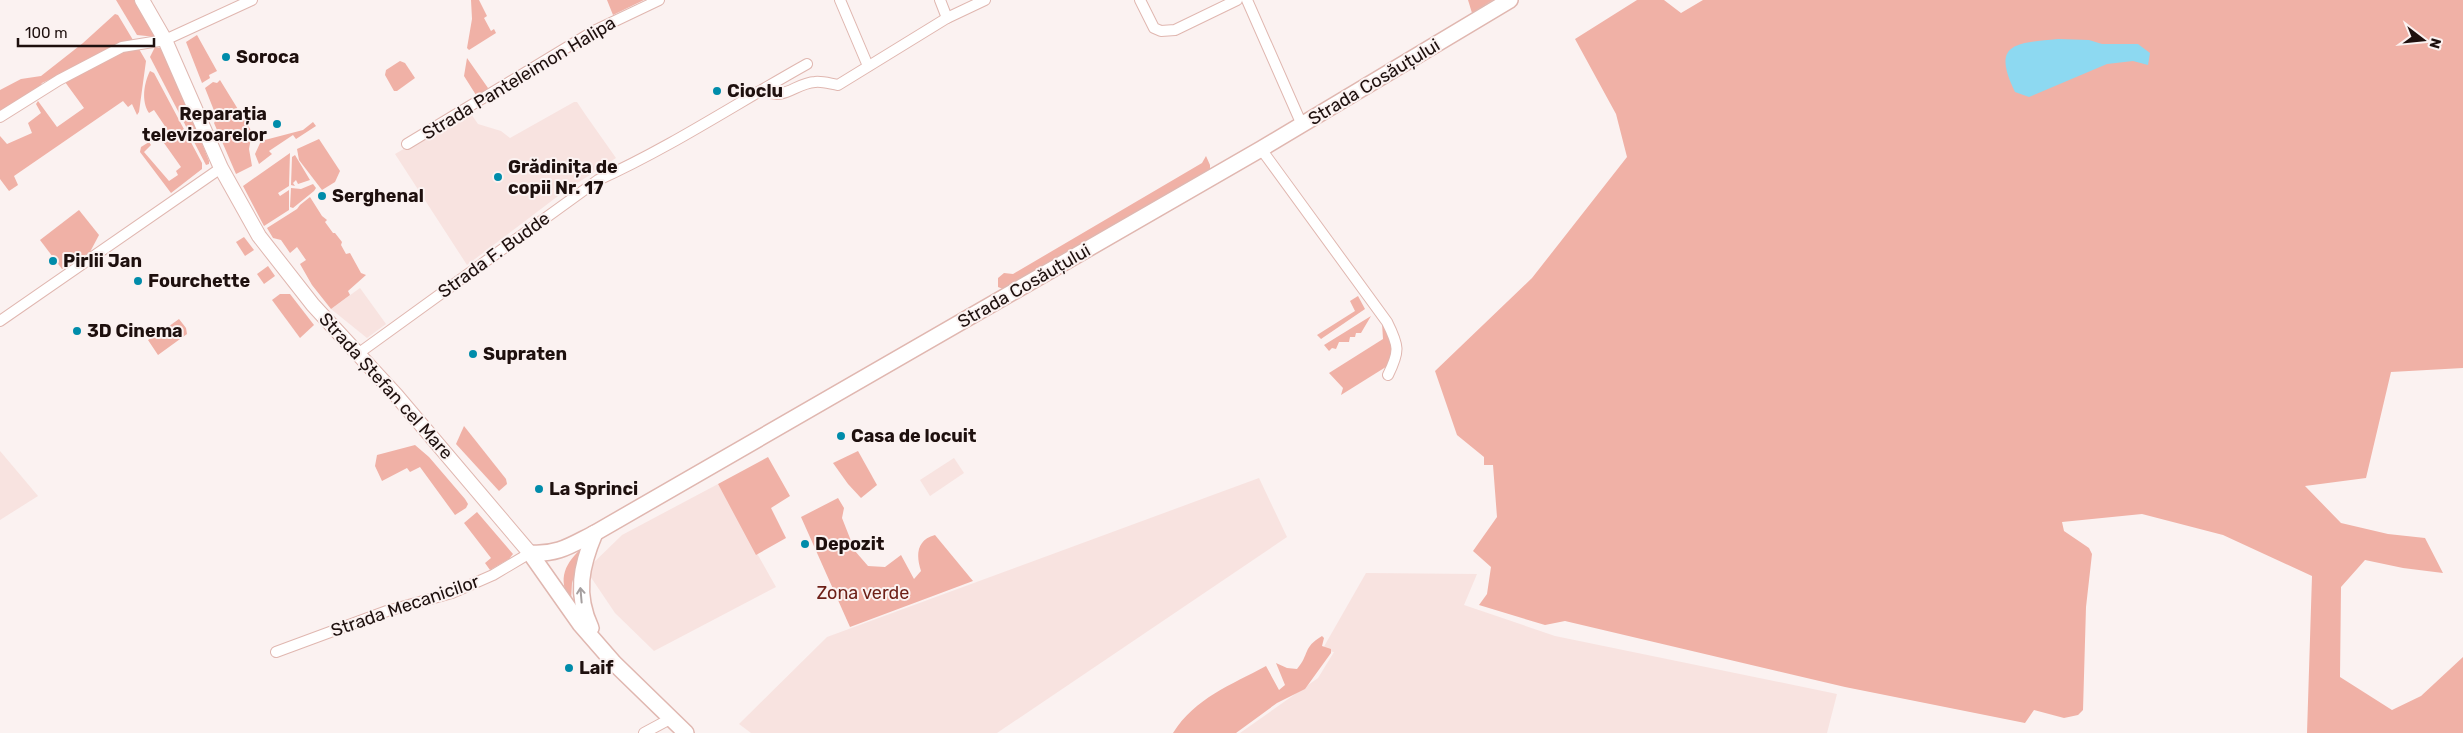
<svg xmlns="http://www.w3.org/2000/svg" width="2463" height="733" viewBox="0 0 2463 733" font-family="Rubik,sans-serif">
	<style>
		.built { fill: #f8e3e0 }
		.green { fill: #f0b1a6 }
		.water { fill: #8dd9f1 }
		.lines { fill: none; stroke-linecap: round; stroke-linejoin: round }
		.street-casing { stroke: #e0b7b0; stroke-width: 12 }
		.secondary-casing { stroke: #e0b7b0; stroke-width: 16 }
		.primary-casing { stroke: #e0b7b0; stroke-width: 18 }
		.street { stroke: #fff; stroke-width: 10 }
		.secondary { stroke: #fff; stroke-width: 14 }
		.primary { stroke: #fff; stroke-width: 15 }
		.oneway { stroke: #a59f9f }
		.poi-dot { fill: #008caa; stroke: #fbf2f1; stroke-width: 2 }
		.labels { text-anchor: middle; stroke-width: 4; stroke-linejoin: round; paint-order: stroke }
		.poi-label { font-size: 18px; font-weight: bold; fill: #1e100e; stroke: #fbf2f1; text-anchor: start }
		.street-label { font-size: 18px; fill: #1e100e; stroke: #fbf2f1 }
		.park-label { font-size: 18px; fill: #6d1f17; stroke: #fbf2f1 }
	</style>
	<rect width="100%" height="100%" fill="#fbf2f1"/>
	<g class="built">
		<path d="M574 102H577L585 114 616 158 562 193 467 265 395 154 469 111 478 124 501 131 510 138Z"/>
		<path d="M360 288 386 324 367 338 331 309Z"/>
		<path d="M0 451 38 496 0 520Z"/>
		<path d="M954 458 964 473 930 496 920 480Z"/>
		<path d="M1259 478 1287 537 997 733H751L739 724 827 637Z"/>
		<path d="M718 484 776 587 654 651 615 613 586 570 622 535Z"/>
		<path d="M1366 573 1477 574 1464 605 1555 636 1837 694 1827 733H1240L1318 678 1334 652 1322 650Z"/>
	</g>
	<g class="green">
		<path d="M116 0H134L156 37 137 35Z"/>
		<path d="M471 0H479L487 16 484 18 491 31 494 29 496 33 469 50 467 48 472 19Z"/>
		<path d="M607 0H644L613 15Z"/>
		<path d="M1468 0H1493L1472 13Z"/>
		<path d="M1637 0H1664L1681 13 1703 0H2463V368L2391 372 2366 478 2305 486 2341 523 2388 534 2425 538 2443 573 2403 568 2365 560 2341 587 2340 677 2392 710 2421 696 2463 657V733H2307L2312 576 2223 535 2142 514 2062 522 2064 531 2089 548 2092 554 2086 607 2083 710 2078 715 2064 718 2034 710 2025 723 1845 687 1565 621 1545 625 1479 605 1487 594 1491 567 1473 551 1497 517 1493 465H1484V457L1457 435 1435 371 1532 278 1627 157 1616 114 1575 39Z"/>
		<path d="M115 14 118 15 133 40 42 83 39 88 0 113V90L21 79 41 76 83 43Z"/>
		<path d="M197 35 217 71 209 75 210 78 202 83 186 42Z"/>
		<path d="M155 47 161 48 181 90 209 161V164L206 165 150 57Z"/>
		<path d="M123 48 139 49 146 61 139 112 137 115 132 104 128 107 123 101 14 176 18 185 9 191 0 179V136L7 144 32 133 28 123 41 113 36 104 38 101 57 127 84 108 65 82Z"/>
		<path d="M467 58 488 88 486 93 465 104 476 95 464 76Z"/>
		<path d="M400 61 405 63 415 78 397 91H394L385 75 386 70Z"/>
		<path d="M150 71 154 73 202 163V169L171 193 140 152 141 147 149 142 151 145 144 152 169 181 178 175 176 171 181 167 164 143 173 138 154 110 149 113C141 101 144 83 150 71Z"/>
		<path d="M220 80 252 132 249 149 252 166 236 174 214 123 217 118 205 88 213 82 217 83Z"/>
		<path d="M313 122 316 126 296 139 293 135 269 151 272 154 259 164 255 154 261 141 303 130Z"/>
		<path d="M319 139 340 171 335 182 322 190 299 160 297 149Z"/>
		<path d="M290 153 289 186 278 193 280 196 289 190V210L264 226 243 186Z"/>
		<path d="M295 155 310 180 298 184 296 180 293 183 295 186 291 185 292 157Z"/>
		<path d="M1206 156 1210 165V170L1003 289 998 287V278L1004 273 1013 274 1202 163Z"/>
		<path d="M313 184 316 188 314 191 293 208 290 207 291 188 301 189Z"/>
		<path d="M310 197 322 216 327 220 325 222 333 233H335L342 242 341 245 346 254 350 253 361 273 366 275 348 291 350 295 331 309 312 285 300 264 306 260 297 247 290 253 281 240 273 238 267 228 297 209 300 205Z"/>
		<path d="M79 210 99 235 90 252 62 269 40 240Z"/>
		<path d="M244 237 254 250 245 256 236 242Z"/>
		<path d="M268 266 275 276 264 284 257 274Z"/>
		<path d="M280 294H290L314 325 300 338 272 300Z"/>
		<path d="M1358 296 1365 309 1321 339 1317 335 1355 311 1350 301Z"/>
		<path d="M1371 316 1361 333H1356L1355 337H1350L1349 342H1339L1336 349 1332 348 1329 351 1324 345Z"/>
		<path d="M179 319 186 328 187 334 158 355 148 340 155 335 157 339 160 336 158 334Z"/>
		<path d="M1382 323 1393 342 1389 365 1341 395 1343 388 1329 373 1383 339Z"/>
		<path d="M464 426 506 479 507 484 499 491 456 444Z"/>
		<path d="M415 445 429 457 465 499 468 504 466 508 455 515 420 467 410 472 407 468 382 481 375 466 377 455Z"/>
		<path d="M858 451 877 485 861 498 848 484 833 463Z"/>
		<path d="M768 457 790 496 771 508 786 538 756 555 718 484Z"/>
		<path d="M838 498 844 508 842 518 855 551 868 566 885 567 901 555 914 579 921 571C916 556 916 540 935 535L973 581 850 627 801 517Z"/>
		<path d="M477 512 513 554 509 559 490 570 485 563 491 558 464 523Z"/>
		<path d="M583 547 572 583 571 601C556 579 566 562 583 547Z"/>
		<path d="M1322 636 1324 638 1322 646 1331 649V653L1305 689 1277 703 1236 733H1173C1195 698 1231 685 1266 666L1279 690 1285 685 1276 663 1287 668 1297 669C1310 654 1302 648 1322 636Z"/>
	</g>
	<path class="water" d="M2058 39 2089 40 2102 44H2138L2150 53 2148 65 2133 61 2107 64 2029 97 2015 92C1991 43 2015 43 2058 39Z"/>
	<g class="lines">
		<g class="street-casing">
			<g id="street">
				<path d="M840 0 868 66"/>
				<path d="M940 0 947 18"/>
				<path d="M1140 0 1154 28 1161 31 1175 30 1237 0"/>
				<path d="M1247 0 1302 125"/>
				<path d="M763 90C784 102 795 83 815 82 822 81 831 84 838 85L947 18 985 0"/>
				<path d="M0 117 59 80 122 47 165 40 252 0"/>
				<path d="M407 144 594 31 659 0"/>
				<path d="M1261 149 1387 322C1399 346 1400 351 1388 375"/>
				<path d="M0 321 221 168"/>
				<path d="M359 353 598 180C671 147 737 103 807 64"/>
				<path d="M276 652 387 611 452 593 493 575 530 553"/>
				<path d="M644 733 670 719"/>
			</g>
		</g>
		<g class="secondary-casing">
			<path id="secondary" d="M142 0 165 40 221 168 259 236 313 305 396 395 530 553"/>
		</g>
		<g class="primary-casing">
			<g id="primary">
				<path d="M530 553C558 555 571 545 595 533L1261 149 1510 0"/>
				<path d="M530 553 580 624 614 663 686 733"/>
				<path d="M591 628C575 594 581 566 595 533"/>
			</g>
		</g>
		<use href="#street" class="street"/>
		<use href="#secondary" class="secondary"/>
		<use href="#primary" class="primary"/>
	</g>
	<defs><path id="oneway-shaft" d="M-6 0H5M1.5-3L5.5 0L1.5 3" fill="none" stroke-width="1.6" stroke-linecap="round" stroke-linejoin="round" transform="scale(1.25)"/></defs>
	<use class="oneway" href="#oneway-shaft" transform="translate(581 595) rotate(-95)"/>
	<g class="poi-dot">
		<circle cx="226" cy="57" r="5"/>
		<circle cx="717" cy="91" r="5"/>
		<circle cx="277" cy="124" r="5"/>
		<circle cx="498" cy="177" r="5"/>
		<circle cx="322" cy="196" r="5"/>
		<circle cx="53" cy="261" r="5"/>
		<circle cx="138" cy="281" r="5"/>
		<circle cx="77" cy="331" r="5"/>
		<circle cx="473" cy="354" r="5"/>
		<circle cx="841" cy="436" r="5"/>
		<circle cx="539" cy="489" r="5"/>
		<circle cx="805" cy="544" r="5"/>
		<circle cx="569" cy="668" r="5"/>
	</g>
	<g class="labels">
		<g class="poi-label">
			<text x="236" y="63">Soroca</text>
			<text x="727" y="97">Cioclu</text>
			<text x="267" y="120" text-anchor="end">Reparația<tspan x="267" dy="21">televizoarelor</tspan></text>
			<text x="508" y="173">Grădinița de<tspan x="508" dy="21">copii Nr. 17</tspan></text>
			<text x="332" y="202">Serghenal</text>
			<text x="63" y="267">Pirlii Jan</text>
			<text x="148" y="287">Fourchette</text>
			<text x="87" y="337">3D Cinema</text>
			<text x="483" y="360">Supraten</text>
			<text x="851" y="442">Casa de locuit</text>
			<text x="549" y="495">La Sprinci</text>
			<text x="815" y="550">Depozit</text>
			<text x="579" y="674">Laif</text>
		</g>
		<g class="street-label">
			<text transform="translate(519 78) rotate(-31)" y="6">Strada Panteleimon Halipa</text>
			<text transform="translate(1374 82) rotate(-31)" y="6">Strada Cosăuțului</text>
			<text transform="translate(494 255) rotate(-36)" y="6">Strada F. Budde</text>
			<text transform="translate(1024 286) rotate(-30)" y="6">Strada Cosăuțului</text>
			<text transform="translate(386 386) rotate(48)" y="6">Strada Ștefan cel Mare</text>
			<text transform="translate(405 606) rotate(-19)" y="6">Strada Mecanicilor</text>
		</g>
		<g class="park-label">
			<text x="863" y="599">Zona verde</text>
		</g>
	</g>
	<g transform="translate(2423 40) rotate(106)" stroke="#fbf2f1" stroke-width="4" paint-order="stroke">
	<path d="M0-4L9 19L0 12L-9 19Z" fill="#1e100e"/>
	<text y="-8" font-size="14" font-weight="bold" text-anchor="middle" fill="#1e100e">N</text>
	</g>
	<path d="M18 38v8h136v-8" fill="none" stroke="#1e100e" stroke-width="2.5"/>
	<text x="25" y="38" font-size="15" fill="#1e100e" stroke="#fbf2f1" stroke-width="4" paint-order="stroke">100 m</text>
</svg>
